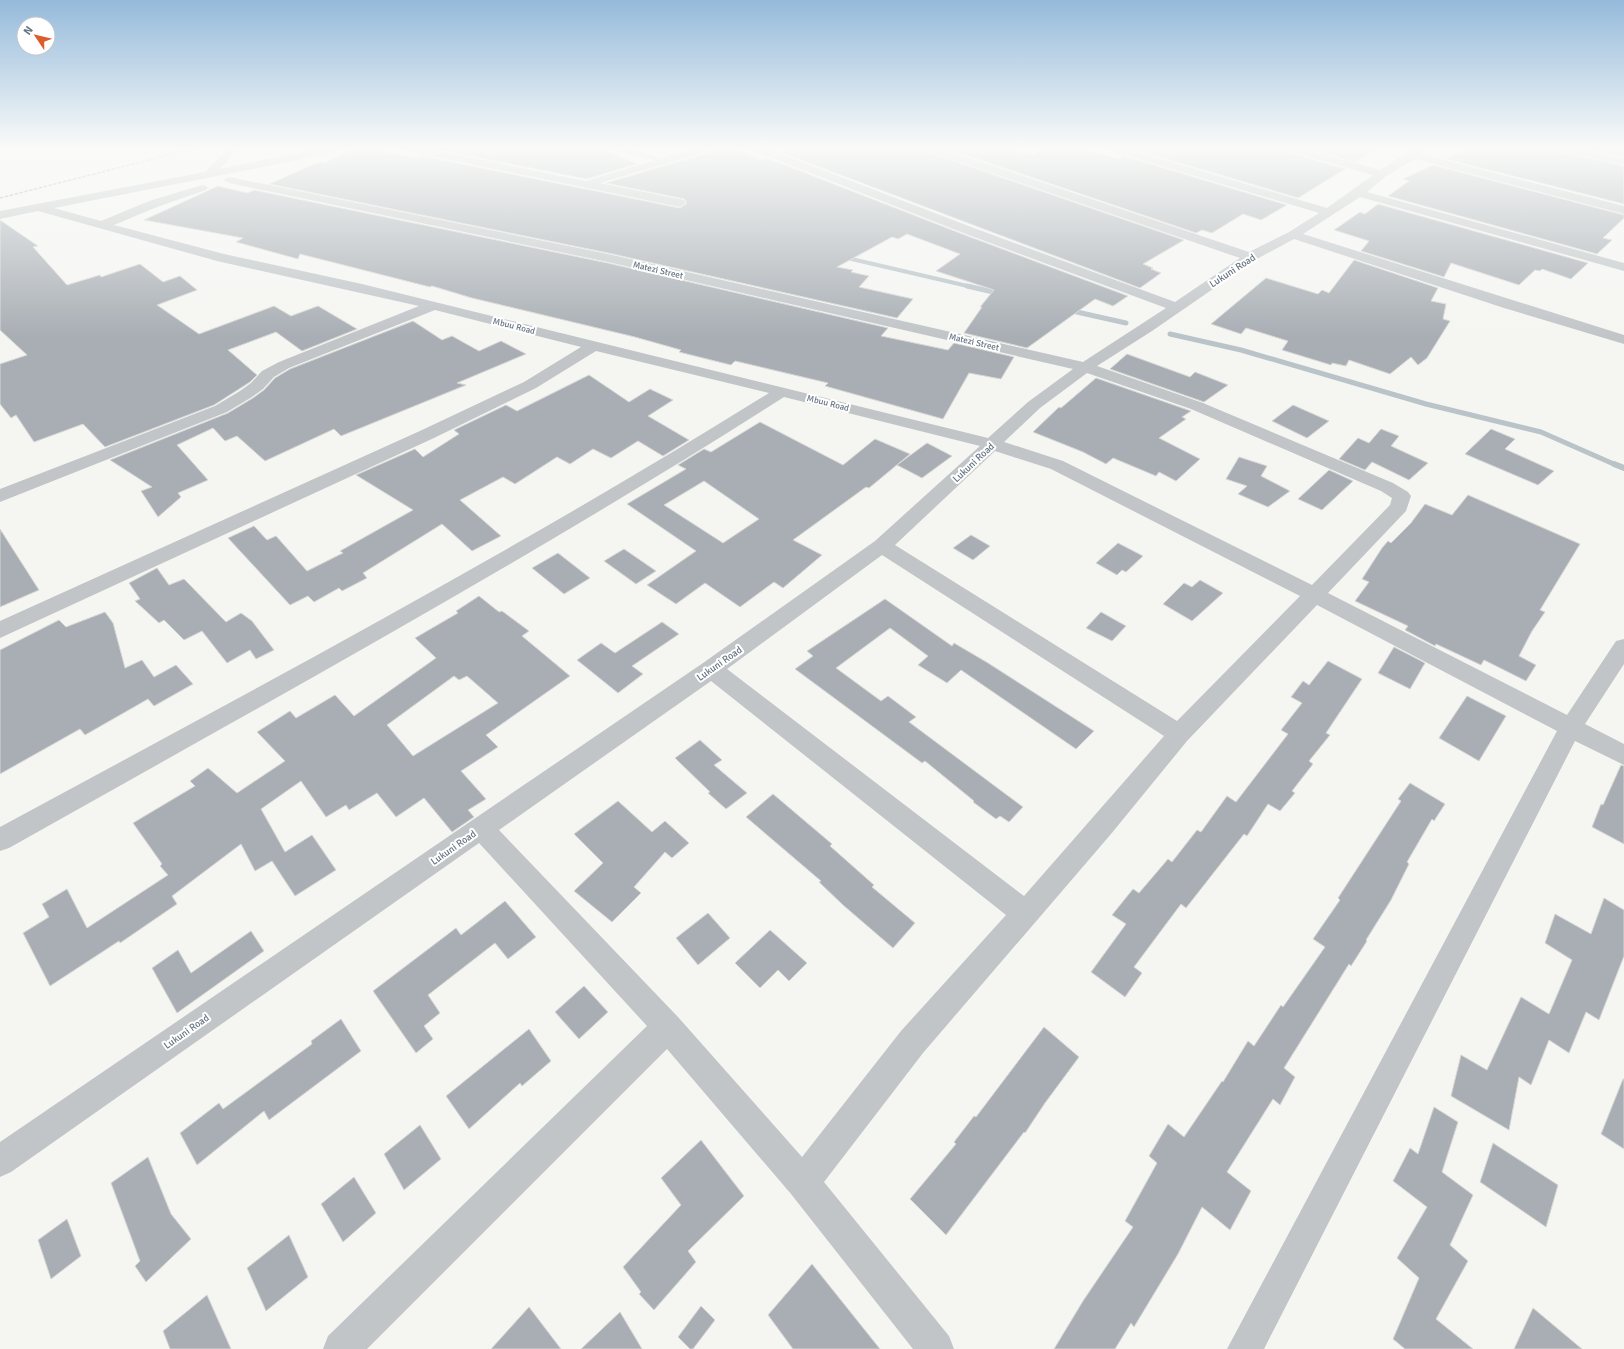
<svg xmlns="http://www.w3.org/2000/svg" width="1624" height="1349" viewBox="0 0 1624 1349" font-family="Signika,sans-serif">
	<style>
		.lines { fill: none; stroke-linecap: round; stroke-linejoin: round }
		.stream-far2 { stroke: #b9c3c8; stroke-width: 4 }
		.stream-far1 { stroke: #b9c3c8; stroke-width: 5 }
		.stream { stroke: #b9c3c8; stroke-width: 6 }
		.building { fill: #a8aeb4; stroke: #d7d7d5; fill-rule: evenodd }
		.street { fill: #c1c5c8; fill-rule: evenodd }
		.rail { stroke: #a2a7ad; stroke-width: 1.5; stroke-dasharray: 3.5 1.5; stroke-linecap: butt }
		.labels { text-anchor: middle; stroke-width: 4; stroke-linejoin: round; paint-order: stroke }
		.far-street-label { font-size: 9px; fill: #667482; stroke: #fff }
		.street-label { font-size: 10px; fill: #667482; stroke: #fff }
	</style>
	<rect width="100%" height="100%" fill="#f5f6f2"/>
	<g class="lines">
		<g class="stream-far2">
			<path d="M612 147 655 158"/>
			<path d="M843 257 972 287"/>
		</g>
		<g class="stream-far1">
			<path d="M967 286 1002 294"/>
			<path d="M1068 310 1126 323"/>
			<path d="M1170 334 1241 350 1426 404 1541 432 1616 465"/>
		</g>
		<path class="stream" d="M1614 464 1624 468"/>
	</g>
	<g class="building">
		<path d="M358 147 418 158 422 156 680 208 687 203 684 199 606 183 728 147 761 160 767 158 965 235 1128 296 1113 306 1095 299 1027 348 964 333 982 307H980L994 290 936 271 960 254 907 234 898 239 892 237 837 267 853 270 851 272 869 276 859 287 913 299 897 318 608 253 269 184 319 162 324 163Z"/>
		<path d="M441 147H597L637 164 586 179 436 149Z"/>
		<path d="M792 147H920L922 150 1184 240 1143 264 1153 268 1151 269 1161 273 1140 288 780 152Z"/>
		<path d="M942 147H1000L1033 155 1046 147H1072L1119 159 1124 156 1287 205 1261 220 1243 214 1212 233 1202 230 1196 233Z"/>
		<path d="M1143 147H1279L1281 150 1345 169 1298 198 1137 150Z"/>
		<path d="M1303 147H1377L1355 162Z"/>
		<path d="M1472 147H1551L1553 150 1624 166V204L1446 159Z"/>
		<path d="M1579 147H1624V157Z"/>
		<path d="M1433 165 1624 215V218L1603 238 1612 240 1597 254 1388 196 1409 181 1403 179Z"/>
		<path d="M218 186 247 193 254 190 608 263 888 328 881 336 948 350 954 343 1014 357 1001 379 969 373 943 419 825 386 828 383 735 361 731 365 679 352 681 350 635 337 472 298 432 286 430 287 300 254 298 259 236 242 243 238 144 220Z"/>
		<path d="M1378 204 1588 263 1571 279 1542 269 1540 271 1535 270 1519 285 1451 263 1444 277 1361 251 1369 241 1334 230 1360 212 1365 214Z"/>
		<path d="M0 220 38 246 33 247 67 285 100 275 101 277 140 264 163 282 180 276 197 290 157 305 199 334 274 306 291 316 318 306 357 329 302 351 276 332 228 350 257 375 250 382 214 405 105 447 83 424 34 442 16 415 11 418 0 404V364L27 355 0 330Z"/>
		<path d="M1354 260 1438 288 1431 301 1446 304 1443 319 1450 321 1427 358 1418 365 1411 357 1390 374 1349 360 1346 366 1332 363 1331 365 1282 350 1288 341 1246 328 1241 334 1211 324 1266 278 1318 294 1322 290 1329 293Z"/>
		<path d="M413 321 442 340 452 336 479 351 501 341 526 354 457 383 466 385 341 436 334 429 265 461 237 436 225 441 213 428 177 445 208 480 178 493 181 497 158 517 141 491 152 487 110 460 228 413 253 398 264 390 275 378 290 369Z"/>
		<path d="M1127 354 1190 377 1195 372 1228 385 1204 402 1110 369Z"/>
		<path d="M589 375 629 402 650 389 673 400 648 416 689 440 663 456 638 441 611 458 593 449 570 464 557 457 515 484 503 477 460 500 501 536 472 551 442 524 363 573 367 578 342 591 339 588 314 602 308 596 290 605 228 538 254 526 267 540 276 536 307 571 343 553 340 551 413 510 356 475 415 449 423 457 459 434 454 430 506 405 517 411Z"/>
		<path d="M1096 378 1191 411 1182 417 1186 419 1159 438 1200 459 1176 481 1159 472 1156 476 1113 458 1106 464 1083 452 1033 432 1059 407 1061 408Z"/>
		<path d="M1293 405 1329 421 1307 438 1272 421Z"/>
		<path d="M760 422 843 465 875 439 910 454 869 488 866 487 793 540 822 555 783 588 774 582 740 607 705 583 676 604 647 585 696 551 627 504 686 469 678 465 704 449 711 452ZM704 481 759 519 723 543 664 505Z"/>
		<path d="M1381 429 1399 436 1391 446 1428 463 1409 480 1372 462 1365 470 1339 459 1358 438 1369 443Z"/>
		<path d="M1491 429 1515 439 1505 449 1554 471 1538 485 1465 454Z"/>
		<path d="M927 443 952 456 922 478 897 465Z"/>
		<path d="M1239 457 1267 466 1261 476 1290 491 1268 507 1238 494 1247 486 1226 479Z"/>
		<path d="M1329 470 1353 481 1322 510 1298 499Z"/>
		<path d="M1468 495 1580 544 1540 610 1545 612 1532 631 1519 656 1536 665 1526 681 1484 660 1481 665 1436 644 1435 646 1405 630 1408 626 1355 601 1369 582 1362 579 1382 548 1388 541 1391 543 1411 523 1425 504 1452 515Z"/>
		<path d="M0 529 39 590 0 607Z"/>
		<path d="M971 535 990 546 973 560 953 548Z"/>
		<path d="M1118 543 1143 556 1126 572 1122 570 1117 575 1096 563Z"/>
		<path d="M624 549 656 571 636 584 604 561Z"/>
		<path d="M558 553 590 578 564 594 532 568Z"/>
		<path d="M157 568 169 585 184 579 226 622 241 613 252 621 274 650 256 659 250 650 227 663 202 631 184 640 164 620 159 623 135 601 140 599 129 583Z"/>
		<path d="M1200 580 1223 593 1192 621 1163 604 1184 583 1192 587Z"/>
		<path d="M479 596 499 612 502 611 529 631 522 636 570 676 486 735 498 747 461 771 486 799 468 810 474 817 452 832 424 798 396 817 377 793 349 810 346 805 326 817 301 781 261 809 285 852 312 835 336 870 295 896 272 861 255 871 241 844 172 896 177 904 120 943 119 941 50 986 23 933 49 917 42 904 67 889 87 928 168 875 160 866 162 864 133 823 195 786 190 781 208 768 237 793 285 761 257 732 290 711 296 718 335 695 354 716 436 658 415 638 458 613 456 611ZM454 676 459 680 467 676 498 703 413 756 387 725Z"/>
		<path d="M885 599 952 646 954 643 988 663 1094 731 1076 749 961 670 947 683 918 665 928 656 890 628 836 668 881 701 888 696 916 717 909 722 1023 807 1009 822 1000 816 996 819 973 802 974 801 925 761 922 763 795 669 813 656 807 651Z"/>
		<path d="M105 612 113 623 125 668 142 660 154 677 176 665 193 684 154 706 148 699 85 735 80 729 0 774V650L59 620 66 627Z"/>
		<path d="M1101 612 1126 626 1112 641 1086 628Z"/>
		<path d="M662 622 679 634 632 666 643 674 618 693 577 660 601 643 615 653Z"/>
		<path d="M1394 647 1425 663 1410 689 1378 673Z"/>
		<path d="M1328 661 1362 679 1326 733 1330 735 1309 761 1313 764 1292 791 1295 793 1280 811 1268 804 1247 836 1244 834 1186 908 1181 904 1134 967 1142 973 1125 997 1091 972 1126 924 1112 915 1133 889 1139 893 1168 859 1172 862 1197 830 1201 832 1227 796 1236 802 1288 734 1281 730 1302 703 1291 697 1303 681 1309 685Z"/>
		<path d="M1467 696 1506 716 1479 761 1439 738Z"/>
		<path d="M700 740 722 760 714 765 747 793 726 809 708 793 710 792 675 758Z"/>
		<path d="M1621 765 1624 766V844L1592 827 1601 804 1603 805Z"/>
		<path d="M1410 783 1445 804 1434 821 1432 819 1407 862 1409 864 1391 900 1366 940 1367 941 1351 966 1349 964 1284 1068 1295 1077 1280 1105 1273 1099 1227 1172 1251 1191 1230 1230 1202 1207 1178 1254 1134 1327 1131 1323 1115 1349H1054L1083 1301 1133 1227 1125 1221 1157 1163 1149 1156 1168 1124 1184 1137 1222 1081 1223 1082 1248 1041 1254 1046 1281 1005 1283 1007 1325 947 1313 939 1340 900 1338 898 1401 801 1398 799Z"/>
		<path d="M773 794 832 844 830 846 874 885 872 887 915 923 893 948 843 905 819 882 821 881 746 817Z"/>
		<path d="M618 801 652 832 665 821 689 843 672 858 665 852 634 887 641 893 612 922 574 891 603 863 574 834Z"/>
		<path d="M1604 898 1624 910V956L1599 1020 1586 1012 1569 1053 1549 1040 1531 1085 1519 1077 1509 1130 1451 1096 1461 1055 1487 1070 1521 997 1549 1014 1572 960 1545 943 1555 914 1591 934Z"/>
		<path d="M505 901 536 937 508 959 495 943 428 995 440 1013 424 1026 433 1039 416 1053 373 991 456 928 461 935Z"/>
		<path d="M708 913 730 938 698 965 676 938Z"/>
		<path d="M770 930 807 963 789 981 778 970 760 988 735 963Z"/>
		<path d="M251 931 264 951 177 1013 152 968 178 950 191 973Z"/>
		<path d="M584 986 608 1012 579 1039 555 1012Z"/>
		<path d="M341 1019 361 1051 269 1120 264 1111 197 1165 180 1133 219 1103 223 1109 312 1044 311 1041Z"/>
		<path d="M1044 1027 1079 1057 1045 1103 1025 1133 1024 1132 946 1235 910 1199 956 1144 954 1142 974 1116 976 1117Z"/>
		<path d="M529 1029 551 1061 522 1086 520 1083 469 1129 446 1096Z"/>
		<path d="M1623 1079H1624V1149L1601 1134Z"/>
		<path d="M1434 1107 1458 1122 1442 1172 1473 1195 1450 1245 1468 1261 1436 1319 1473 1349H1405L1393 1339 1419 1278 1397 1258 1427 1207 1393 1181 1410 1148 1418 1154Z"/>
		<path d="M420 1125 441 1159 404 1190 384 1154Z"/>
		<path d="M701 1140 744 1196 688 1251 696 1262 654 1310 639 1294 641 1292 623 1267 681 1205 661 1178Z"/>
		<path d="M1493 1143 1558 1185 1546 1227 1480 1182Z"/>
		<path d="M148 1157 171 1214 191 1239 146 1282 135 1266 140 1261 111 1183Z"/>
		<path d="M354 1177 376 1213 343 1242 321 1204Z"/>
		<path d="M67 1219 81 1256 51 1279 38 1240Z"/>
		<path d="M289 1235 308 1277 266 1311 247 1268Z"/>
		<path d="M812 1264 880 1349H793L768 1315Z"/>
		<path d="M207 1295 231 1349H170L163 1331Z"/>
		<path d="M701 1306 715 1320 693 1349H690L678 1337Z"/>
		<path d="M529 1307 561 1349H491Z"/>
		<path d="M1533 1308 1582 1349H1514Z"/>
		<path d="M620 1312 642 1349H581Z"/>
	</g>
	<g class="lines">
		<g class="street">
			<path d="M229 147H240L220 169 326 147H345L344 149 288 162 54 208 101 221 149 201 202 185 206 186 208 188 206 190 157 207 114 225 224 254 362 284 988 438 1028 402 1073 369 608 262 229 183 223 180 229 177 608 254 1083 362 1166 308 966 234 749 149 748 147H763L974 228 1175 302 1240 258 922 149 921 147H937L1249 252 1289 232 1319 213 1105 149 1104 147H1121L1327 208 1373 175 1281 149 1280 147H1297L1380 170 1416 147H1427L1421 154 1624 206V214L1415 159 1386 176 1367 192 1624 263V271L1360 197 1303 234 1624 335V344L1504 308 1294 239 1255 260 1152 331 1097 366 1203 403 1393 483 1408 492 1411 496 1406 511 1328 593 1567 715 1616 641 1624 639V664L1585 724 1624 744V765L1575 741 1264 1349H1227L1557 731 1317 605 1187 741 1111 834 923 1053 824 1182 949 1336 954 1349H913L791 1194 667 1049 367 1349H323L328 1336 647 1026 479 843 11 1172 0 1177V1142L703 663 875 541 980 446 784 397C532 558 270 701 9 848L0 851V827C259 687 519 549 769 393L596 351 536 388 434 438 0 638V621L422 430 524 382 581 347 435 310 289 368 274 377 263 389 252 397 227 412 0 502V489L215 406 240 391 251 383 262 371 279 362 419 306 217 261 38 211 0 219V211L205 172ZM1087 373 1191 409 1381 491 1392 498 1390 505 1312 585 1063 461 1004 442 1040 408ZM995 451 1051 469 1300 596 1177 721 895 545ZM882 555 1164 736 1024 896 727 669ZM711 681 1006 915 901 1031 802 1157 678 1017 499 830Z"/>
			<path d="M397 147H418L586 181 699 147H716L715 149 600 183 684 200 686 203 680 207 402 150Z"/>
			<path d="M1552 147H1572L1624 159V165L1553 149Z"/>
		</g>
		<path class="rail" d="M0 198 200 147"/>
	</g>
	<linearGradient id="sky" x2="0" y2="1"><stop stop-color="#95badb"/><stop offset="0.44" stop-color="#fafbf9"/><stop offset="1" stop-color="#fafbf9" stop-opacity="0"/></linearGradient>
	<rect width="1624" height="336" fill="url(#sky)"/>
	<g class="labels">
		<g class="far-street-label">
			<text transform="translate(658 270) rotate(13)" y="3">Matezi Street</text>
			<text transform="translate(514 326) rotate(14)" y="3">Mbuu Road</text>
			<text transform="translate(974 342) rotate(13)" y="3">Matezi Street</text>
			<text transform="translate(828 403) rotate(14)" y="3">Mbuu Road</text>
		</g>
		<g class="street-label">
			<text transform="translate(1232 270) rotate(-33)" y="4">Lukuni Road</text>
			<text transform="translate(973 462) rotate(-43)" y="4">Lukuni Road</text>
			<text transform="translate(719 663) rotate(-35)" y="4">Lukuni Road</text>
			<text transform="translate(453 847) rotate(-35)" y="4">Lukuni Road</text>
			<text transform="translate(186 1031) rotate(-35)" y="4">Lukuni Road</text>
		</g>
	</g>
	<g transform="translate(36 36) rotate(305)"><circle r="19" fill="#ffffff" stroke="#c2c7cd"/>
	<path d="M0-3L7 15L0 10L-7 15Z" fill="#dc5c2c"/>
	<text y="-6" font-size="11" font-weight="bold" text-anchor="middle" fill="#667482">N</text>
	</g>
</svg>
